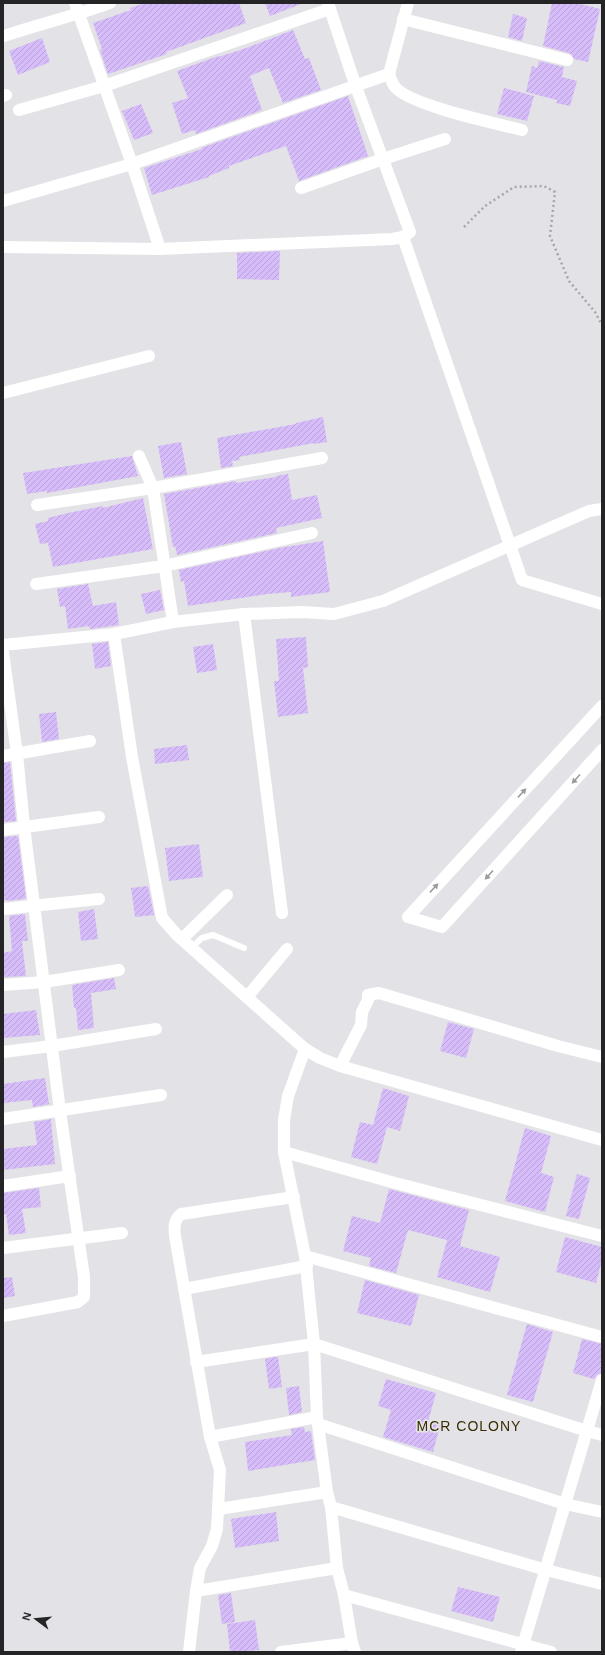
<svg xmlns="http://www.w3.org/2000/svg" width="605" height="1655" viewBox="0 0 605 1655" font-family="Helvetica,sans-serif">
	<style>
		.building { fill: url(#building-hatch) }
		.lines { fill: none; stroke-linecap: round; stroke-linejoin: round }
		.path { stroke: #a7a6a9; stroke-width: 2.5; stroke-dasharray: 2 3; stroke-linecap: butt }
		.lane { stroke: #fff; stroke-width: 6 }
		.street { stroke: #fff; stroke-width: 12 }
		.oneway { fill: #9c9c9d }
		.labels { text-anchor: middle; stroke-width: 3.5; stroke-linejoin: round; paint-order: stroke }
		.neighbourhood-label { font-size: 14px; letter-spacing: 1px; fill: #392c01; stroke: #e3e2e6 }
	</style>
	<defs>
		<pattern id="building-hatch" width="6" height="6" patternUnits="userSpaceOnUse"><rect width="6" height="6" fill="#d7bcfa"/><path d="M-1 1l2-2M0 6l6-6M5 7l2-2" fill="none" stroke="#b8a1d6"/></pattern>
	</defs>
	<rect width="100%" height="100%" fill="#e3e2e6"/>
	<g class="building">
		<path d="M145 3H239L246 23 166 52 167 54 108 74 100 50 102 49 93 23 131 10 130 8Z"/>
		<path d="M265 3H301V4L270 16Z"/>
		<path d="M552 3H577L600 9 588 62 574 59 572 55 569 53 543 46Z"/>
		<path d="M513 14 527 18 522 41 508 37Z"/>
		<path d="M293 30 305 59 309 58 321 90 283 103 269 68 250 76 262 110 196 134 195 130 182 134 172 103 188 98 177 71 218 56V57L238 51Z"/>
		<path d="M42 38 50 62 18 75 9 51Z"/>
		<path d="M539 61 564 67 562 77 577 81 570 106 556 103 557 100 526 92 532 66 537 68Z"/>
		<path d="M504 88 534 96 527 121 497 114Z"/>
		<path d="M348 96 368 156 299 181 286 146 229 166V168L209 176V177L152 195 144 168 202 149 201 148Z"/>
		<path d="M141 104 153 133 134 140 122 111Z"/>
		<path d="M280 251 279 280 237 279V253Z"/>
		<path d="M323 417 327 442 314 444V443L239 457 240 460 232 461 233 466 221 468 217 438 296 424V423Z"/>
		<path d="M181 442 187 474 164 478 158 446Z"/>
		<path d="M132 456 138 476 47 493V491L27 494 23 473Z"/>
		<path d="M288 474 292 500 317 495 322 518 276 528 277 533 177 555 175 546 173 547 164 494 236 481V483L276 477V476Z"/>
		<path d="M143 498 153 549 53 567 48 543 40 544 35 524 48 521V518L68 513 103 506V508Z"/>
		<path d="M323 541 330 592 291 597V592L267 594 188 606 184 581 181 582 179 570 279 548Z"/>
		<path d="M88 584 93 606 116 602 119 625 90 629 89 626 68 629 65 606 60 607 57 589Z"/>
		<path d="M160 590 164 610 146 614 141 594Z"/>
		<path d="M306 637 308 667 303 668 308 713 278 717 274 681H279L276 639Z"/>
		<path d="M108 642 111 666 95 669 92 644Z"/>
		<path d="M213 644 217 670 197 673 193 647Z"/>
		<path d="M56 712 59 739 42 742 39 714Z"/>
		<path d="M187 745 189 760 155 764 154 749Z"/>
		<path d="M10 762 16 821 3 822V763Z"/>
		<path d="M18 836 26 898 24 899 7 901V900H3V837Z"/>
		<path d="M199 844 203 877 169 881 165 848Z"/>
		<path d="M148 886 154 915 135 917 131 888Z"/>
		<path d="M94 909 98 939 81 941 78 912Z"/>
		<path d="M25 914 28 941H22L26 976 3 977V953L12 951 9 916Z"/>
		<path d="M114 978 116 989 91 993 94 1028 78 1030 76 1008H74L72 985Z"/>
		<path d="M36 1010 40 1035 3 1038V1014Z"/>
		<path d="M448 1022 474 1029 466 1058 440 1051Z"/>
		<path d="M45 1078 49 1104 33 1107 32 1100 3 1103V1084Z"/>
		<path d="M383 1088 409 1096 400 1131 387 1127 377 1164 351 1157 360 1122 373 1125Z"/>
		<path d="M51 1119 55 1164 3 1170V1149L37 1145 34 1122Z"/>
		<path d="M525 1128 551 1136 541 1173 554 1177 545 1212 505 1201Z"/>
		<path d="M577 1174 590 1178 579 1219 566 1216Z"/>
		<path d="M39 1188 41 1207 22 1209 26 1233 9 1235 6 1214H3V1193Z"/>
		<path d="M389 1189 469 1210 460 1246 500 1257 490 1292 437 1277 447 1240 408 1230 396 1273 369 1266 371 1258 343 1251 352 1216 380 1223Z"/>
		<path d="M565 1237 602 1247V1260L596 1283 556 1272Z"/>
		<path d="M12 1277 15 1296 3 1298V1278Z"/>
		<path d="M365 1280 419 1295 411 1326 357 1313Z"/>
		<path d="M527 1324 553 1332 533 1402 507 1395Z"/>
		<path d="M582 1339 602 1344V1368L601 1373 597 1375 594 1379 573 1373Z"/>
		<path d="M275 1357H278L282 1387 269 1389 265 1359Z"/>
		<path d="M386 1379 436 1393 428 1422 440 1426 433 1452 383 1437 391 1410 378 1406Z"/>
		<path d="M299 1386 302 1412 289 1415 286 1388Z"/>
		<path d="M304 1427 305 1432 311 1431 315 1460 248 1471 245 1442 292 1435 291 1429Z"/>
		<path d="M276 1512 279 1541 235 1548 231 1519Z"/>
		<path d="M458 1587 500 1597 493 1622 451 1611Z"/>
		<path d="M231 1593 235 1622 222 1624 218 1595Z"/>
		<path d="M255 1620 259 1650 230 1652 227 1624Z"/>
	</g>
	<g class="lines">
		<path class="path" d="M464 227 485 206 514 187 544 186 555 192 550 236 569 281 595 312 602 325"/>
		<path class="lane" d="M191 948 202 938 213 935 244 948"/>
		<g class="street">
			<path d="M75 3 132 164 160 249"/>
			<path d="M403 19 567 60"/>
			<path d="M4 36C39 24 75 16 110 3"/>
			<path d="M389 74C391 79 392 84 396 88 413 106 495 123 522 130"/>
			<path d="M3 96 6 95"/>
			<path d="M19 110 104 86 330 9"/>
			<path d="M301 188 383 159 445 139"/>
			<path d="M3 201 132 164 389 74 408 3"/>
			<path d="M403 237 522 580 602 604"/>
			<path d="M3 247 160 249 392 239 403 237 410 232 356 87 328 3"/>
			<path d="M3 393 149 356"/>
			<path d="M139 456 153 488 173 622"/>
			<path d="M37 505 153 488 322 458"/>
			<path d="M36 584 164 566 312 533"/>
			<path d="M244 614 282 913"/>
			<path d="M114 634 132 757 162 918 177 935 305 1049 320 1058 340 1066 602 1140"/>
			<path d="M3 645 114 634 173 622 244 614 302 612 334 614 383 601 589 511 602 509"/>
			<path d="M3 652 17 754 24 826 60 1111 84 1277V1297L78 1302 3 1316"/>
			<path d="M602 706 408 917 442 927 602 750"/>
			<path d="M3 756 90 741"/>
			<path d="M3 830 99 817"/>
			<path d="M3 909 99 899"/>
			<path d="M182 939 227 895"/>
			<path d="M3 985 44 982 119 970"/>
			<path d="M247 997 287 949"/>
			<path d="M305 1049 288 1096 284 1120V1152L305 1256 314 1344 317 1417 327 1492 331 1507 337 1568 344 1595 352 1643 355 1652"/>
			<path d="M3 1052 52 1046 156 1029"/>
			<path d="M340 1066 361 1025 362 1012 368 1000V995L379 993 558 1046 602 1057"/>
			<path d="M3 1119 161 1095"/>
			<path d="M284 1152 395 1183 602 1236"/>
			<path d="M3 1186 70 1176"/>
			<path d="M3 1248 122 1233"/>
			<path d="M305 1256 602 1337"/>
			<path d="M184 1289 307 1266"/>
			<path d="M196 1362 314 1344 587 1431 602 1435"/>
			<path d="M318 1424 565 1504 602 1512"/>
			<path d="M210 1437 317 1417"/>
			<path d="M331 1507 546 1570 602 1584"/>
			<path d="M219 1509 327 1492"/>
			<path d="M196 1591 337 1568"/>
			<path d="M344 1595 551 1652"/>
			<path d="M189 1652 196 1591 200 1568 212 1546 217 1529 220 1470 210 1437 175 1236C174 1227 174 1220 181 1214L294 1197"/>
			<path d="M281 1652 352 1643"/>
			<path d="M521 1652 602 1380"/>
		</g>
	</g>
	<defs><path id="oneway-solid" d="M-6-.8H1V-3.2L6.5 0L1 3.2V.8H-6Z"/></defs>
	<g class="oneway">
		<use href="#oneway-solid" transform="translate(576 779) rotate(132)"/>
		<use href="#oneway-solid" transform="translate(522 793) rotate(-47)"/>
		<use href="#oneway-solid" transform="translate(489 875) rotate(132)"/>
		<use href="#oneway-solid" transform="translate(434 888) rotate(-47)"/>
	</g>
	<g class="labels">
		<g class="neighbourhood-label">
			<text x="469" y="1431">MCR COLONY</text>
		</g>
	</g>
	<rect width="605" height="1655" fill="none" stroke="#242325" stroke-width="8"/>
	<g transform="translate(36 1619) rotate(286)" stroke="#e3e2e6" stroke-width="3" paint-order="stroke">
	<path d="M0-3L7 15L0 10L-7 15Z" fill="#242325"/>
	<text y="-6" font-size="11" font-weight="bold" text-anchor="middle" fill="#242325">N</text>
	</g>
</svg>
